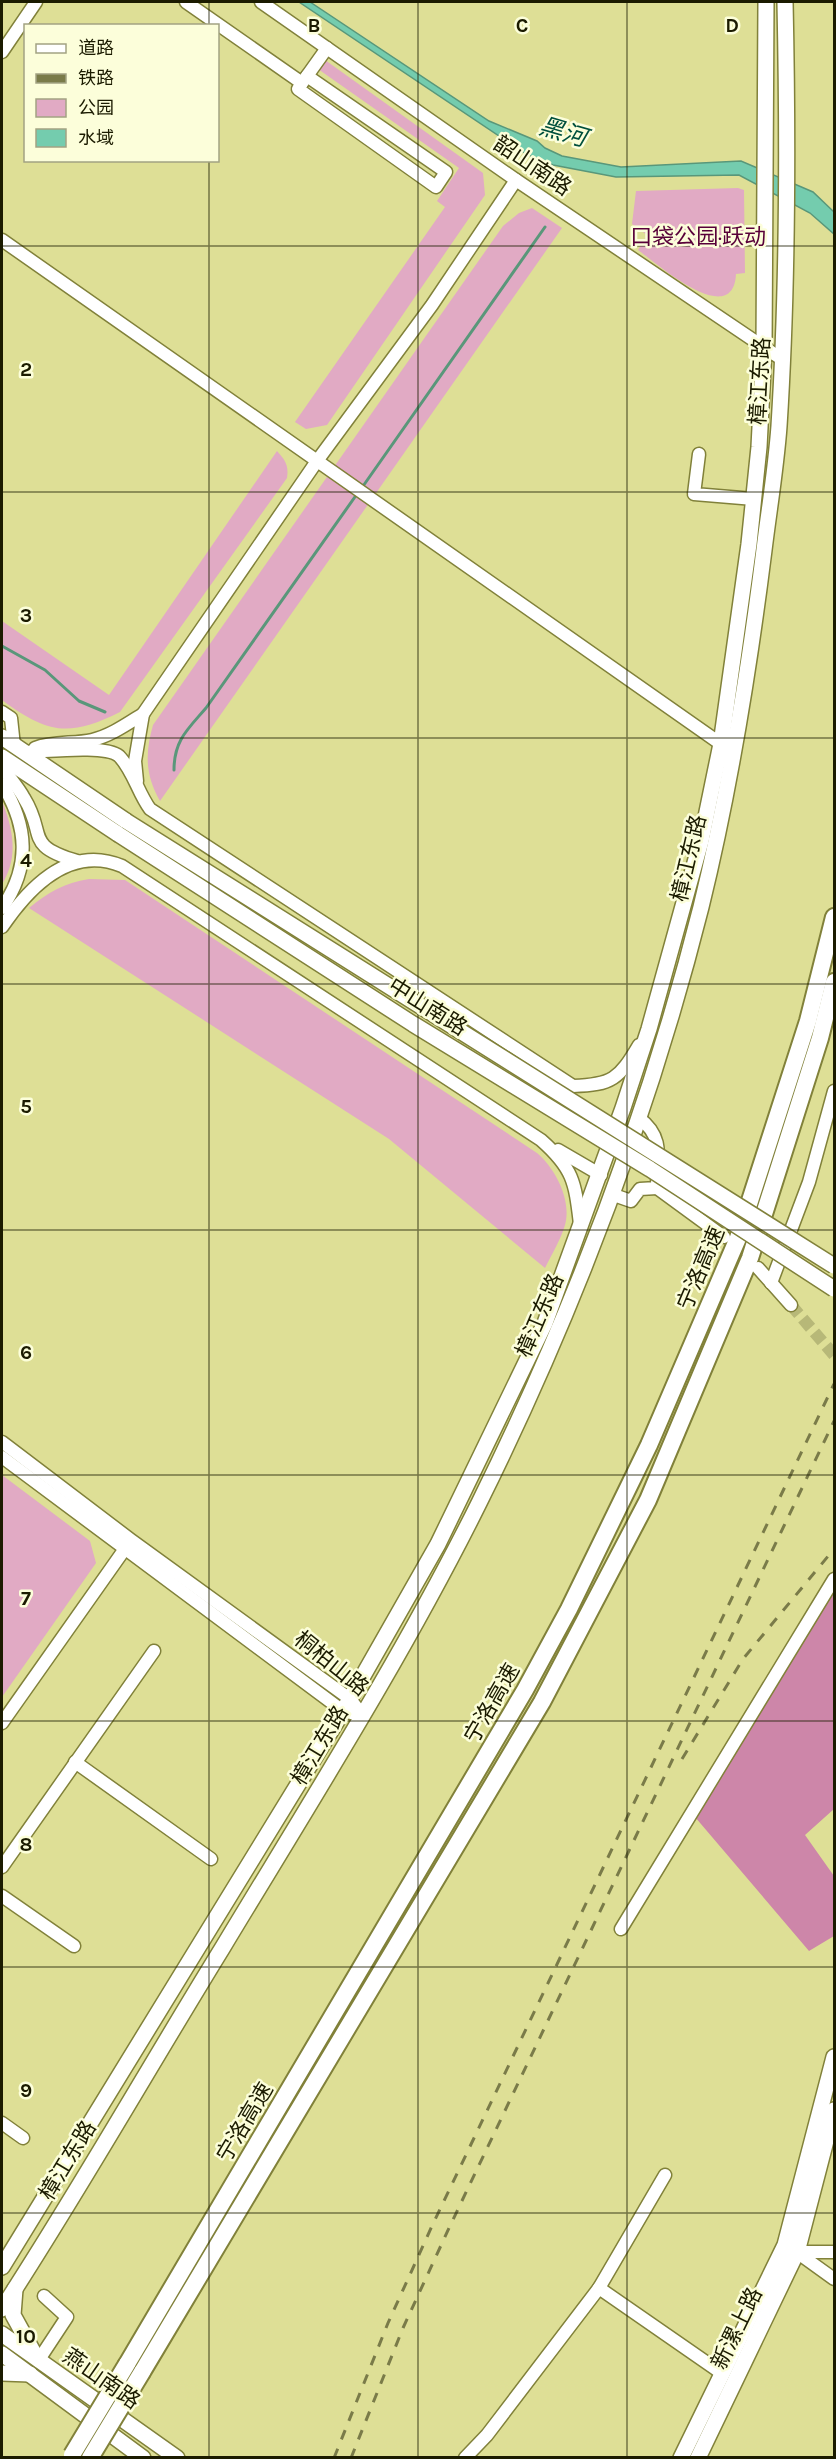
<svg xmlns="http://www.w3.org/2000/svg" width="836" height="2459" viewBox="0 0 836 2459" font-family="Karla,'Noto Sans SC',sans-serif">
	<style>
		.green { fill: #e1aac4 }
		.forest { fill: #cd86a9 }
		.water { fill: #74ccae; stroke: #59977a; stroke-width: 1.5 }
		.lines { fill: none; stroke-linecap: round; stroke-linejoin: round }
		.stream { stroke: #59977a; stroke-width: 3 }
		.minor-tunnel { stroke: #b7b878; stroke-width: 12; stroke-dasharray: 12 6; stroke-linecap: butt }
		.minor-casing { stroke: #81813a; stroke-width: 15 }
		.major-casing { stroke: #81813a; stroke-width: 18 }
		.highway-casing { stroke: #81813a; stroke-width: 20 }
		.minor { stroke: #fff; stroke-width: 12 }
		.major { stroke: #fff; stroke-width: 15 }
		.highway { stroke: #fff; stroke-width: 16 }
		.rail { stroke: #7a7b49; stroke-width: 3; stroke-dasharray: 10 10; stroke-linecap: butt }
		.major-bridge-casing { stroke: #81813a; stroke-width: 18; stroke-linecap: butt }
		.highway-bridge-casing { stroke: #81813a; stroke-width: 20; stroke-linecap: butt }
		.major-bridge { stroke: #fff; stroke-width: 15 }
		.highway-bridge { stroke: #fff; stroke-width: 16 }
		.grid { fill: none; stroke: #1b1b00; stroke-width: 1.5; stroke-opacity: 0.55 }
		.labels { text-anchor: middle; stroke-width: 5; stroke-linejoin: round; paint-order: stroke }
		.street-label { font-size: 22px; fill: #1b1b00; stroke: #fcfeda }
		.park-label { font-size: 22px; fill: #580039; stroke: #fcfeda }
		.water-label { font-size: 24px; font-style: italic; fill: #01503d; stroke: #fcfeda }
		.grid-label { font-size: 20px; text-anchor: middle; font-weight: bold; fill: #1b1b00; stroke: #fcfeda; stroke-width: 5; stroke-linejoin: round; paint-order: stroke }
	</style>
	<rect width="100%" height="100%" fill="#dedf96"/>
	<g class="green">
		<path d="M325 60 483 173 485 195 327 425 306 429 295 422 445 207 437 201 459 168 318 69Z"/>
		<path d="M738 188 744 190 745 273 736 274C733 331 656 263 638 250L647 235 632 224 636 191Z"/>
		<path d="M532 208 562 228 160 801C145 775 145 753 153 725L503 226 519 213Z"/>
		<path d="M277 451C285 460 289 465 287 478L120 712C68 738 47 733 2 700V621L109 695Z"/>
		<path d="M2 801C13 829 19 857 2 884Z"/>
		<path d="M89 879 125 880 537 1153C555 1168 572 1200 565 1225 561 1239 552 1254 545 1268L389 1139 29 908C49 892 64 883 89 879Z"/>
		<path d="M2 1475 90 1541 96 1563 2 1697Z"/>
	</g>
	<path class="forest" d="M834 1590V1809L805 1835 834 1876V1936L809 1951 695 1817Z"/>
	<path class="water" d="M299 2H310L489 121 537 141 545 148 562 156 621 167 741 161 813 192 834 212V234L810 213 739 175 616 177 553 165 526 154Z"/>
	<g class="lines">
		<g class="stream">
			<path d="M361 489 545 227"/>
			<path d="M2 646 45 670 79 701 105 712"/>
			<path d="M174 770C174 740 188 729 206 708L357 494"/>
		</g>
		<path class="minor-tunnel" d="M791 1305 834 1355"/>
		<g class="minor-casing">
			<g id="minor">
				<path d="M186 2 302 83 327 48"/>
				<path d="M261 2 516 180 783 360"/>
				<path d="M2 52 36 2"/>
				<path d="M302 83 298 89 436 187 446 172 307 76"/>
				<path d="M2 240 721 744"/>
				<path d="M699 454 694 494 754 499"/>
				<path d="M2 712 11 718 14 746"/>
				<path d="M143 714 317 461 432 305 516 180"/>
				<path d="M35 748C53 741 73 744 92 740 110 736 127 724 143 714L135 761 137 781"/>
				<path d="M23 752C44 752 105 744 119 756 133 770 138 793 150 809L573 1086C612 1085 619 1079 639 1045"/>
				<path d="M2 767C9 777 18 787 24 798 47 835 23 845 77 861"/>
				<path d="M2 784C28 826 31 866 2 908"/>
				<path d="M2 927C29 887 70 844 122 866L541 1140C574 1169 575 1183 580 1224"/>
				<path d="M558 1150 601 1175"/>
				<path d="M657 1188 724 1237"/>
				<path d="M611 1194 631 1201 640 1189 657 1188C657 1159 665 1137 639 1118"/>
				<path d="M758 1268 791 1305"/>
				<path d="M771 1283 809 1182 834 1091"/>
				<path d="M2 1442 131 1540 350 1699 363 1716"/>
				<path d="M2 1457 343 1711 351 1713"/>
				<path d="M2 1723 129 1543"/>
				<path d="M75 1762 211 1859"/>
				<path d="M2 1867 154 1651"/>
				<path d="M2 1896 74 1946"/>
				<path d="M621 1929 834 1579"/>
				<path d="M2 2123 23 2138"/>
				<path d="M791 2248 834 2279"/>
				<path d="M797 2252H834"/>
				<path d="M599 2288 723 2374"/>
				<path d="M38 2361 67 2317 44 2296"/>
				<path d="M465 2458 487 2435 599 2288 665 2175"/>
			</g>
		</g>
		<g class="major-casing">
			<g id="major">
				<path d="M2 737 126 821"/>
				<path d="M2 757 118 834"/>
				<path d="M2 2267 343 1711 438 1544 545 1323 623 1108 649 1029 701 841 721 744 749 544 759 447 764 349 766 2"/>
				<path d="M15 2289 13 2315 35 2355"/>
				<path d="M2 2309C79 2191 149 2067 223 1947 311 1801 403 1656 479 1503 573 1313 649 1113 701 907 730 789 749 670 764 550 769 509 776 468 779 426 788 285 788 143 785 2"/>
				<path d="M2 2334 177 2458"/>
				<path d="M2 2354 143 2458"/>
				<path d="M2 2373 30 2374"/>
				<path d="M681 2458 785 2245 834 2057"/>
				<path d="M698 2458 797 2252 834 2110"/>
			</g>
		</g>
		<g class="highway-casing">
			<g id="highway">
				<path d="M127 2364 525 1690 569 1609 649 1445 738 1238 808 1021 834 917"/>
				<path d="M142 2372 542 1702 648 1500 750 1258 820 1038 834 982"/>
			</g>
		</g>
		<use href="#minor" class="minor"/>
		<use href="#major" class="major"/>
		<use href="#highway" class="highway"/>
		<g class="rail">
			<path d="M682 1759 743 1659 834 1549"/>
			<path d="M334 2458 388 2323 432 2226 834 1384"/>
			<path d="M351 2458 403 2328 449 2228 834 1421"/>
		</g>
		<g class="major-bridge-casing">
			<g id="major-bridge">
				<path d="M126 821 834 1266"/>
				<path d="M118 834 413 1024 650 1169 834 1289"/>
			</g>
		</g>
		<g class="highway-bridge-casing">
			<g id="highway-bridge">
				<path d="M72 2455 127 2364"/>
				<path d="M90 2458 142 2372"/>
			</g>
		</g>
		<use href="#major-bridge" class="major-bridge"/>
		<use href="#highway-bridge" class="highway-bridge"/>
	</g>
	<path class="grid" d="M209 2V26M418 2V2458M627 2V2458M209 160V2458M2 246H834M2 492H834M2 738H834M2 984H834M2 1230H834M2 1475H834M2 1721H834M2 1967H834M2 2213H834"/>
	<g class="labels">
		<g class="street-label">
			<text transform="translate(533 165) rotate(34)" y="8">韶山南路</text>
			<text transform="translate(759 381) rotate(-87)" y="8">樟江东路</text>
			<text transform="translate(688 858) rotate(-77)" y="8">樟江东路</text>
			<text transform="translate(428 1006) rotate(32)" y="8">中山南路</text>
			<text transform="translate(700 1268) rotate(-67)" y="8">宁洛高速</text>
			<text transform="translate(539 1315) rotate(-67)" y="8">樟江东路</text>
			<text transform="translate(332 1663) rotate(39)" y="8">桐柏山路</text>
			<text transform="translate(491 1703) rotate(-60)" y="8">宁洛高速</text>
			<text transform="translate(319 1745) rotate(-59)" y="8">樟江东路</text>
			<text transform="translate(244 2122) rotate(-59)" y="8">宁洛高速</text>
			<text transform="translate(67 2160) rotate(-59)" y="8">樟江东路</text>
			<text transform="translate(736 2328) rotate(-64)" y="8">新漯上路</text>
			<text transform="translate(102 2378) rotate(35)" y="8">燕山南路</text>
		</g>
		<g class="park-label">
			<text x="698" y="244">口袋公园·跃动</text>
		</g>
		<g class="water-label">
			<text transform="translate(563 132) rotate(16)" y="8">黑河</text>
		</g>
	</g>
	<g class="grid-label">
		<text x="314" y="32">B</text>
		<text x="522" y="32">C</text>
		<text x="732" y="32">D</text>
		<text x="26" y="376">2</text>
		<text x="26" y="622">3</text>
		<text x="26" y="867">4</text>
		<text x="26" y="1113">5</text>
		<text x="26" y="1359">6</text>
		<text x="26" y="1605">7</text>
		<text x="26" y="1851">8</text>
		<text x="26" y="2097">9</text>
		<text x="26" y="2343">10</text>
	</g>
	<rect width="836" height="2459" fill="none" stroke="#1b1b00" stroke-width="6"/>
	<rect x="24" y="24" width="195" height="138" fill="#fcfeda" stroke="#a2a383" stroke-width="1.5"/>
	<rect x="36" y="44" width="30" height="9" fill="#ffffff" stroke="#a2a383" stroke-width="1.5"/>
	<text x="78" y="54" font-size="18" fill="#1b1b00">道路</text>
	<rect x="36" y="74" width="30" height="9" fill="#7a7b49" stroke="#a2a383" stroke-width="1.5"/>
	<text x="78" y="84" font-size="18" fill="#1b1b00">铁路</text>
	<rect x="36" y="99" width="30" height="18" fill="#e1aac4" stroke="#a2a383" stroke-width="1.5"/>
	<text x="78" y="114" font-size="18" fill="#1b1b00">公园</text>
	<rect x="36" y="129" width="30" height="18" fill="#74ccae" stroke="#a2a383" stroke-width="1.5"/>
	<text x="78" y="144" font-size="18" fill="#1b1b00">水域</text>
</svg>
